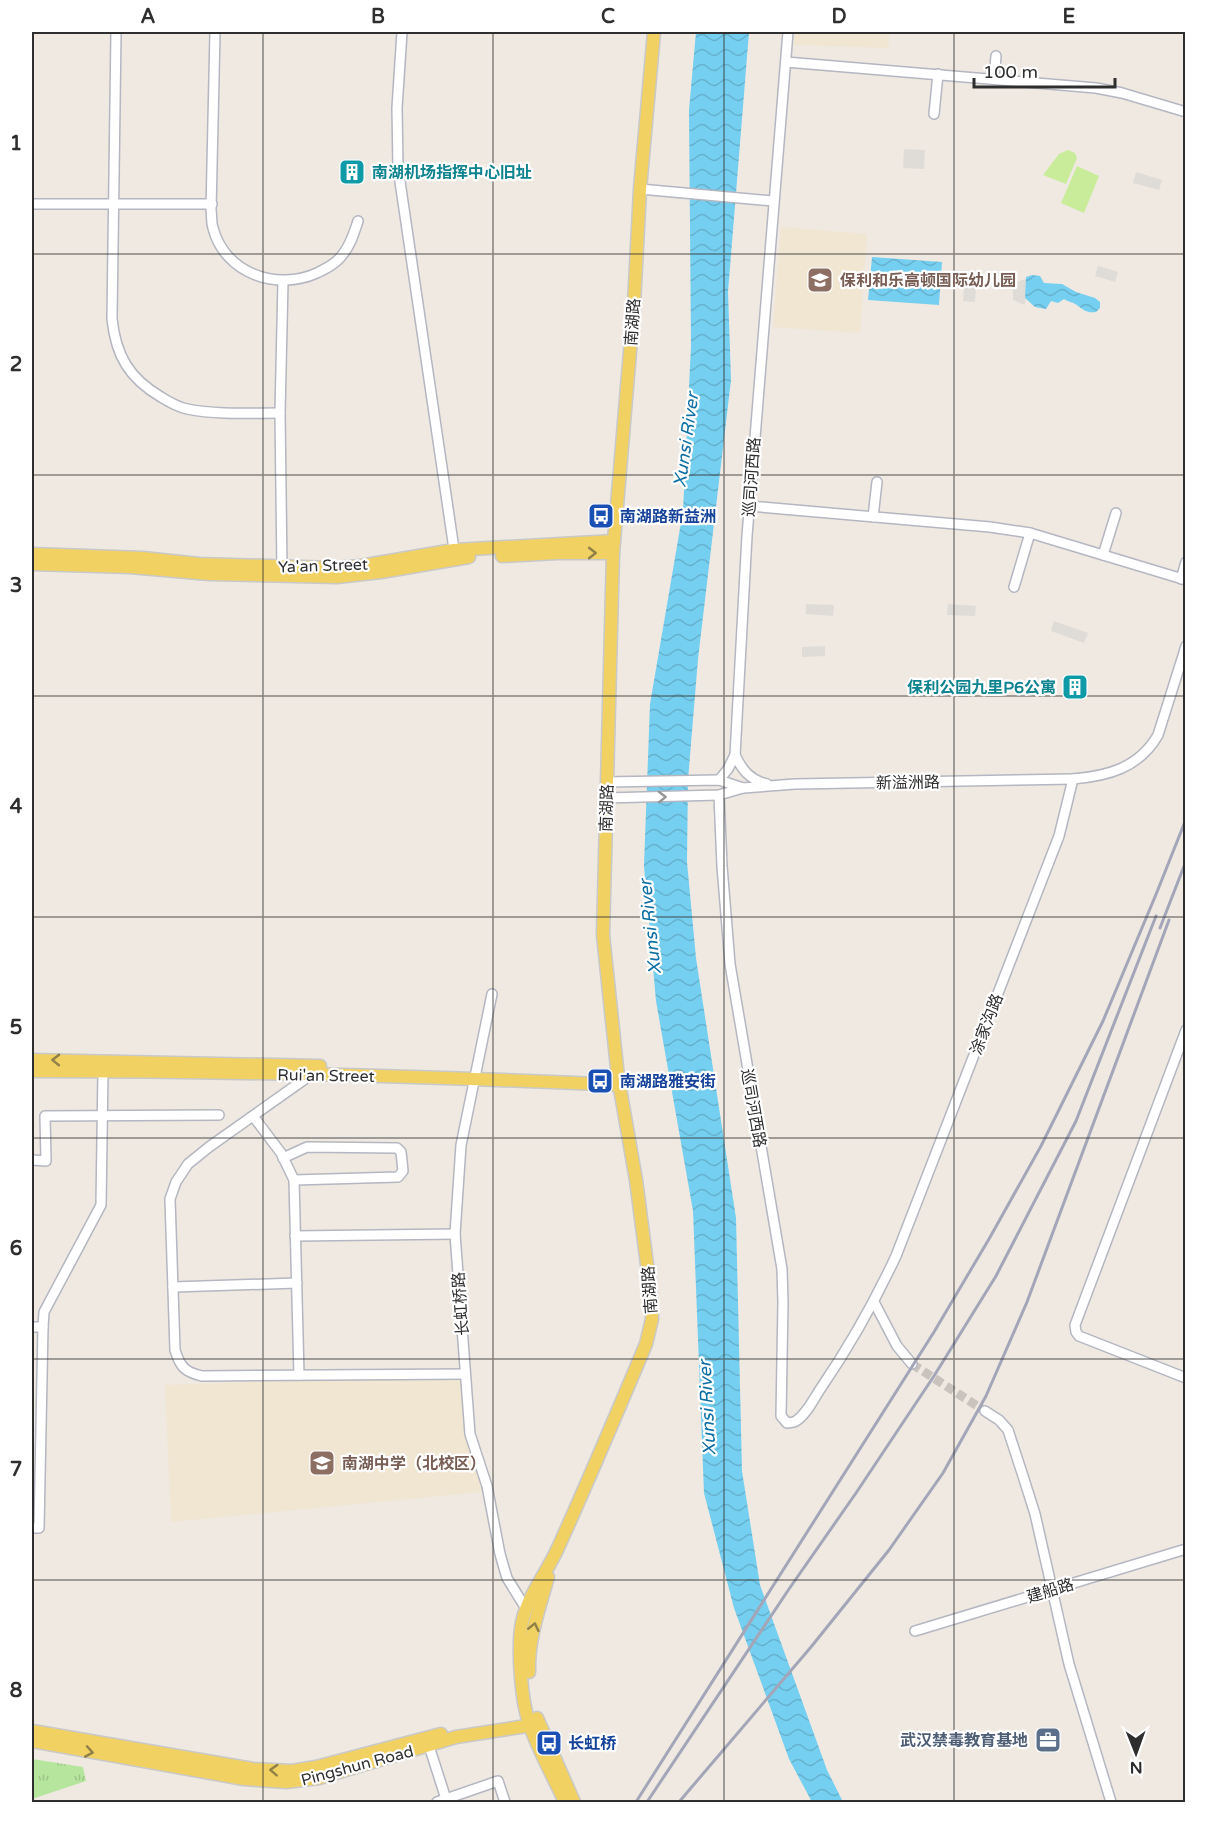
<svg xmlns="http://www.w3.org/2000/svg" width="1217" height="1834" viewBox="0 0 1217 1834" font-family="'Varela Round','Noto Sans SC',sans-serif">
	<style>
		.education { fill: #f0e6d1 }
		.grass { fill: url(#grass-tufts) }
		.pitch { fill: #c9ec9a }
		.plaza { fill: #dfdcd8 }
		.water { fill: url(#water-waves) }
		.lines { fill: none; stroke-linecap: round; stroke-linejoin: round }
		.minor-tunnel { stroke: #c8c4bd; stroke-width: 9; stroke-dasharray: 9 4.5; stroke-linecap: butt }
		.minor-casing { stroke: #b4b7c1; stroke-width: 12 }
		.major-casing { stroke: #c9c9c9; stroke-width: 15 }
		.minor { stroke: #fff; stroke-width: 9 }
		.major { stroke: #f2d163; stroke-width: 12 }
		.rail { stroke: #a3a6b8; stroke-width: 3 }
		.oneway { stroke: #908048 }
		.oneway2 { stroke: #969696 }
		.grid { fill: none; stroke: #2e2e2e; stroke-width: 1.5; stroke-opacity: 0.55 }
		.labels { text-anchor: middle; stroke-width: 4.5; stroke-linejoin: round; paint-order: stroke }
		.culture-label { font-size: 16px; font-weight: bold; fill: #0d838f; stroke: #fff; text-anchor: start }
		.education-label { font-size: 16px; font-weight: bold; fill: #785e54; stroke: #fff; text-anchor: start }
		.street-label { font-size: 16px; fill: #2e2e2e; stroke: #fff }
		.transit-label { font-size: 16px; font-weight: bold; fill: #164399; stroke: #fff; text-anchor: start }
		.service-label { font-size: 16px; font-weight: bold; fill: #4e5e75; stroke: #fff; text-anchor: end }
		.water-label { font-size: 18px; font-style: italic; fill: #0d6fa3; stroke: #fff }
		.neatline { fill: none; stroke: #2e2e2e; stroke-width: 2 }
		.grid-label { font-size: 20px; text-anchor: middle; font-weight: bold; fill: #2e2e2e }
	</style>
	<defs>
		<pattern id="grass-tufts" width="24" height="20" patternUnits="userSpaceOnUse" patternTransform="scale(1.5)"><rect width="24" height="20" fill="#b6e59e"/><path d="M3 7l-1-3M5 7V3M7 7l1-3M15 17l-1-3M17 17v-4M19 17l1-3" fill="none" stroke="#9dc588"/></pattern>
		<pattern id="water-waves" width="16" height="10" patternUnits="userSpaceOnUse" patternTransform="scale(1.5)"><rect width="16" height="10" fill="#75cff0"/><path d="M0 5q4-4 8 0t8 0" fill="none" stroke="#66b2ce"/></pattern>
	</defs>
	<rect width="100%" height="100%" fill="#efe9e1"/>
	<g class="education">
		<path d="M795 32H890L888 48 794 45Z"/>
		<path d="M781 227 867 234 860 333 773 327Z"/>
		<path d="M465 1374 470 1434 482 1492 171 1522 165 1385Z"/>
	</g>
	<path class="grass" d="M32 1759 83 1767 86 1781 32 1799Z"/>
	<g class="pitch">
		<path d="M1068 150 1075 153 1077 158 1066 184 1043 175 1059 154Z"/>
		<path d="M1077 166 1099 176 1084 213 1061 203Z"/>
	</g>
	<g class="plaza">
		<path d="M904 149 925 150 924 169 903 168Z"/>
		<path d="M1136 172 1162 180 1159 190 1133 183Z"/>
		<path d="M1098 266 1118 272 1115 282 1095 276Z"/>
		<path d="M965 274 977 275 975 302 963 301Z"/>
		<path d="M1026 279 1025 305 1013 300V283Z"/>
		<path d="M806 604 834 605 833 616 806 614Z"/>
		<path d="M948 604 976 606 975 616 947 615Z"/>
		<path d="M1054 621 1088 633 1084 643 1051 631Z"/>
		<path d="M825 646V656L802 657V647Z"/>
	</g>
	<g class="water">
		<path d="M696 32H749L728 292 731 380 698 659 688 780 687 862 696 958 736 1218 742 1471 760 1585 827 1770 843 1802H812L789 1759 734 1608 704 1493 693 1211 656 1001 644 866 650 704 683 511 691 346 689 110Z"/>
		<path d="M872 257 942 262 939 305 868 300Z"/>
		<path d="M1032 275 1040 276 1044 283 1062 284 1076 292 1095 298 1100 302V308L1096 312C1087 313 1085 311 1078 306 1074 302 1068 302 1064 299L1058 303 1051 301 1046 309 1035 307 1025 298 1026 277Z"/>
	</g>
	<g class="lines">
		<path class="minor-tunnel" d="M912 1364 985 1411"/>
		<g class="minor-casing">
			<g id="minor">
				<path d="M116 32 112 319C116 356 129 378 161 397 169 402 178 407 187 409 217 415 250 413 280 413"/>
				<path d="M215 32 211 210C212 216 211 222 213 228 225 274 277 291 317 273 327 268 337 263 343 254 351 244 354 233 358 221"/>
				<path d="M402 32 397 108 398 168 455 556"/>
				<path d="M786 62 1096 88 1122 93 1186 112"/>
				<path d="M994 79 996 56"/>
				<path d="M934 114 938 74"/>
				<path d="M640 189 773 201"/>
				<path d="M32 204H212"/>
				<path d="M749 506 990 527 1030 533 1186 580"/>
				<path d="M873 517 877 482"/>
				<path d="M1103 555 1116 513"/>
				<path d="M282 570 280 413 283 281"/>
				<path d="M1181 579 1186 562"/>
				<path d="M1014 587 1030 533"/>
				<path d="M735 755C742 770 750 780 767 784"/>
				<path d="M719 780 728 769 735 755 747 536 788 32"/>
				<path d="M743 788 795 784 1073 779"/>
				<path d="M719 795 722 866 730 964 782 1269 783 1302 781 1416 787 1423C791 1422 793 1423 796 1421 807 1414 814 1398 821 1388 851 1344 874 1303 896 1256L1059 836 1073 779C1108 776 1139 768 1158 735L1186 646"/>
				<path d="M605 798 719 795 743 788 719 780 606 782"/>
				<path d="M492 994 461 1145 455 1234 470 1434 487 1486 500 1554 507 1578 525 1607"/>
				<path d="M1186 1030 1075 1325 1076 1332 1079 1336 1186 1378"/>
				<path d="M312 1074 209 1147 188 1164 176 1182 170 1199 175 1350C180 1367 185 1372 202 1376L465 1374"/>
				<path d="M253 1116 281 1153 294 1180 299 1375"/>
				<path d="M283 1158 307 1147 397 1148 401 1152 403 1171 398 1177 294 1180"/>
				<path d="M32 1160 46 1161 45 1116 219 1115"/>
				<path d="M295 1236 455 1234"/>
				<path d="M173 1287 297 1283"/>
				<path d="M874 1302 897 1346 912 1364"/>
				<path d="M32 1327H43L44 1312 101 1205 103 1071"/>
				<path d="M985 1411 999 1420 1008 1430 1023 1476 1035 1514 1069 1664 1111 1802"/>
				<path d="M32 1528H39L43 1327"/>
				<path d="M915 1631 1186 1549"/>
				<path d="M429 1746 446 1799"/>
				<path d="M437 1802 498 1781 505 1802"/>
			</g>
		</g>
		<g class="major-casing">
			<g id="major">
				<path d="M32 554 143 558 199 564 335 568 360 566 454 550 614 541"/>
				<path d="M502 556 557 553H613"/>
				<path d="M32 564 130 567 209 574 337 577 381 572 469 557"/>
				<path d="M32 1060 320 1066"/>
				<path d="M32 1071C228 1071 424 1076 620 1085"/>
				<path d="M529 1672C528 1639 539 1609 548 1577"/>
				<path d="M537 1718 574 1802"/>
				<path d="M32 1731 253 1769 292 1771 316 1767 441 1734"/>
				<path d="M32 1741 244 1779 286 1782 319 1778 456 1737 539 1724"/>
				<path d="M565 1802C553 1776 538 1750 529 1723 521 1699 518 1653 521 1628 525 1599 545 1576 557 1550 588 1482 617 1413 646 1344L652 1319 651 1295 636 1180 618 1077 603 935 613 553 634 304 640 189 654 32"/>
			</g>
		</g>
		<use href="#minor" class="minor"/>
		<use href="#major" class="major"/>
		<g class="rail">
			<path d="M1160 928 1186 861"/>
			<path d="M636 1802 934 1332 989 1239 1041 1146 1103 1021 1157 892 1186 819"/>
			<path d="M647 1802 789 1589 856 1493 934 1376 996 1276 1076 1121 1156 916"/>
			<path d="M679 1802 811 1647 889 1550 943 1473 986 1396 1027 1302 1169 920"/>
		</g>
	</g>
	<defs><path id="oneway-chevron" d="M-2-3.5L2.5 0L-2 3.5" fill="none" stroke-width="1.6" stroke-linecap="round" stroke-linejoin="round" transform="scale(1.5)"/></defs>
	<g class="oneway">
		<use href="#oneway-chevron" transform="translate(592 553)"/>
		<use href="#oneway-chevron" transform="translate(56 1060) rotate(-179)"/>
		<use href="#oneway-chevron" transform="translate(534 1627) rotate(-77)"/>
		<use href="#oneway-chevron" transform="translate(89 1752) rotate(10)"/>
		<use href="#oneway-chevron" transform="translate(274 1770) rotate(-177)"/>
	</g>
	<use class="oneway2" href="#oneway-chevron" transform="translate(662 797) rotate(-1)"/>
	<path class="grid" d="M263 32V1802M493 32V1802M724 32V1802M954 32V1802M32 254H1186M32 475H1186M32 696H1186M32 917H1186M32 1138H1186M32 1359H1186M32 1580H1186"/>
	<defs>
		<g id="building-square" transform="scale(1.35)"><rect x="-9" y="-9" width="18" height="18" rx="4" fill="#0f9aa8" stroke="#fff"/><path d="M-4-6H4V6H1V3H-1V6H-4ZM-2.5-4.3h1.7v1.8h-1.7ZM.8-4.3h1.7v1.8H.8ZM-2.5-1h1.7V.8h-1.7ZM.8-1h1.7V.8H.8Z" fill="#fff"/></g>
		<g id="school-square" transform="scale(1.35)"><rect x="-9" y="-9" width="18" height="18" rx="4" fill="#8d6e63" stroke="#fff"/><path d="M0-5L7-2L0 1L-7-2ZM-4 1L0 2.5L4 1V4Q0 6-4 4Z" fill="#fff"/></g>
		<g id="bus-square" transform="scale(1.35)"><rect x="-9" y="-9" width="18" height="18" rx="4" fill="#1a4fb4" stroke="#fff"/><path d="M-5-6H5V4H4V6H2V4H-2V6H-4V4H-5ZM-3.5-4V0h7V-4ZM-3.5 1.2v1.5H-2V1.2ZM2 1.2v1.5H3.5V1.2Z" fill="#fff"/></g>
		<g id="office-square" transform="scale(1.35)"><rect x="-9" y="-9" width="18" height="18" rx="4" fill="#5c6f8a" stroke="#fff"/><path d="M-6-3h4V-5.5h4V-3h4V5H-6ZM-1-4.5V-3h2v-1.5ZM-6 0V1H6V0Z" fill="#fff"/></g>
	</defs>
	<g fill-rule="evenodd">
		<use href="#building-square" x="352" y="172"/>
		<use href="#school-square" x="820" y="280"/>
		<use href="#bus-square" x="601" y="516"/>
		<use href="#building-square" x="1075" y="687"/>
		<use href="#bus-square" x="600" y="1081"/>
		<use href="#school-square" x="322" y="1463"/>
		<use href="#office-square" x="1048" y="1740"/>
		<use href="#bus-square" x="549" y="1743"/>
	</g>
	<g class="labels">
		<g class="culture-label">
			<text x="372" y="178">南湖机场指挥中心旧址</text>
			<text x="1056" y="693" text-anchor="end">保利公园九里P6公寓</text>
		</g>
		<g class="education-label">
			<text x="840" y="286">保利和乐高顿国际幼儿园</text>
			<text x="342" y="1469">南湖中学（北校区）</text>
		</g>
		<g class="street-label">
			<text transform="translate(632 322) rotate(-86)" y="6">南湖路</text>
			<text transform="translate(751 477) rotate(-86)" y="6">巡司河西路</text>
			<text transform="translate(323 565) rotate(-2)" y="6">Ya'an Street</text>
			<text transform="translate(908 782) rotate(-1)" y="6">新溢洲路</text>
			<text transform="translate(606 808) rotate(-88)" y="6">南湖路</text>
			<text transform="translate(986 1024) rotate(-69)" y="6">涂家沟路</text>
			<text transform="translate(326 1075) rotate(1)" y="6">Rui'an Street</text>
			<text transform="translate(754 1108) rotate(80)" y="6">巡司河西路</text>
			<text transform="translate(649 1290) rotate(-94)" y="6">南湖路</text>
			<text transform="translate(460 1304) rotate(-94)" y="6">长虹桥路</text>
			<text transform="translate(1050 1590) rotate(-17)" y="6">建船路</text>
			<text transform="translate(357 1765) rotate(-15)" y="6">Pingshun Road</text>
		</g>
		<g class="transit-label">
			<text x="620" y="522">南湖路新益洲</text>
			<text x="620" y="1087">南湖路雅安街</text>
			<text x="568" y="1749">长虹桥</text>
		</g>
		<g class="service-label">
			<text x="1028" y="1746">武汉禁毒教育基地</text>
		</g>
		<g class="water-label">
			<text transform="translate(686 440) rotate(-82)" y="6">Xunsi River</text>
			<text transform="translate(650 927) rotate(-96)" y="6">Xunsi River</text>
			<text transform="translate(707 1408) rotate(-93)" y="6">Xunsi River</text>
		</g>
	</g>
	<rect width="1217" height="1834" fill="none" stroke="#ffffff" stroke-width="66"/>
	<g transform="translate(1136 1753) rotate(179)" stroke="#ffffff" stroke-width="4.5" paint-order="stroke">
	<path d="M0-4.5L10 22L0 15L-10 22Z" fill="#2e2e2e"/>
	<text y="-9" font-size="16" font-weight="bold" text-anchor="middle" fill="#2e2e2e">N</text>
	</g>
	<path d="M974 78v9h141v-9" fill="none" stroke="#2e2e2e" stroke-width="3"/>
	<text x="983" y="78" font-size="18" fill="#2e2e2e" stroke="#ffffff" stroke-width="4.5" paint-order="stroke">100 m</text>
	<rect x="33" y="33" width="1151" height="1768" class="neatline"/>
	<g class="grid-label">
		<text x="148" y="23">A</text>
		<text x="378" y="23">B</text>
		<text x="608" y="23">C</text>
		<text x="839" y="23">D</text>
		<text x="1069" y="23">E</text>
		<text x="16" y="150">1</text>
		<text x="16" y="371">2</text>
		<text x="16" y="592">3</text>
		<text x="16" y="813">4</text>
		<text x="16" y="1034">5</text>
		<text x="16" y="1255">6</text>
		<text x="16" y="1476">7</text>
		<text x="16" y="1697">8</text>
	</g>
</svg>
